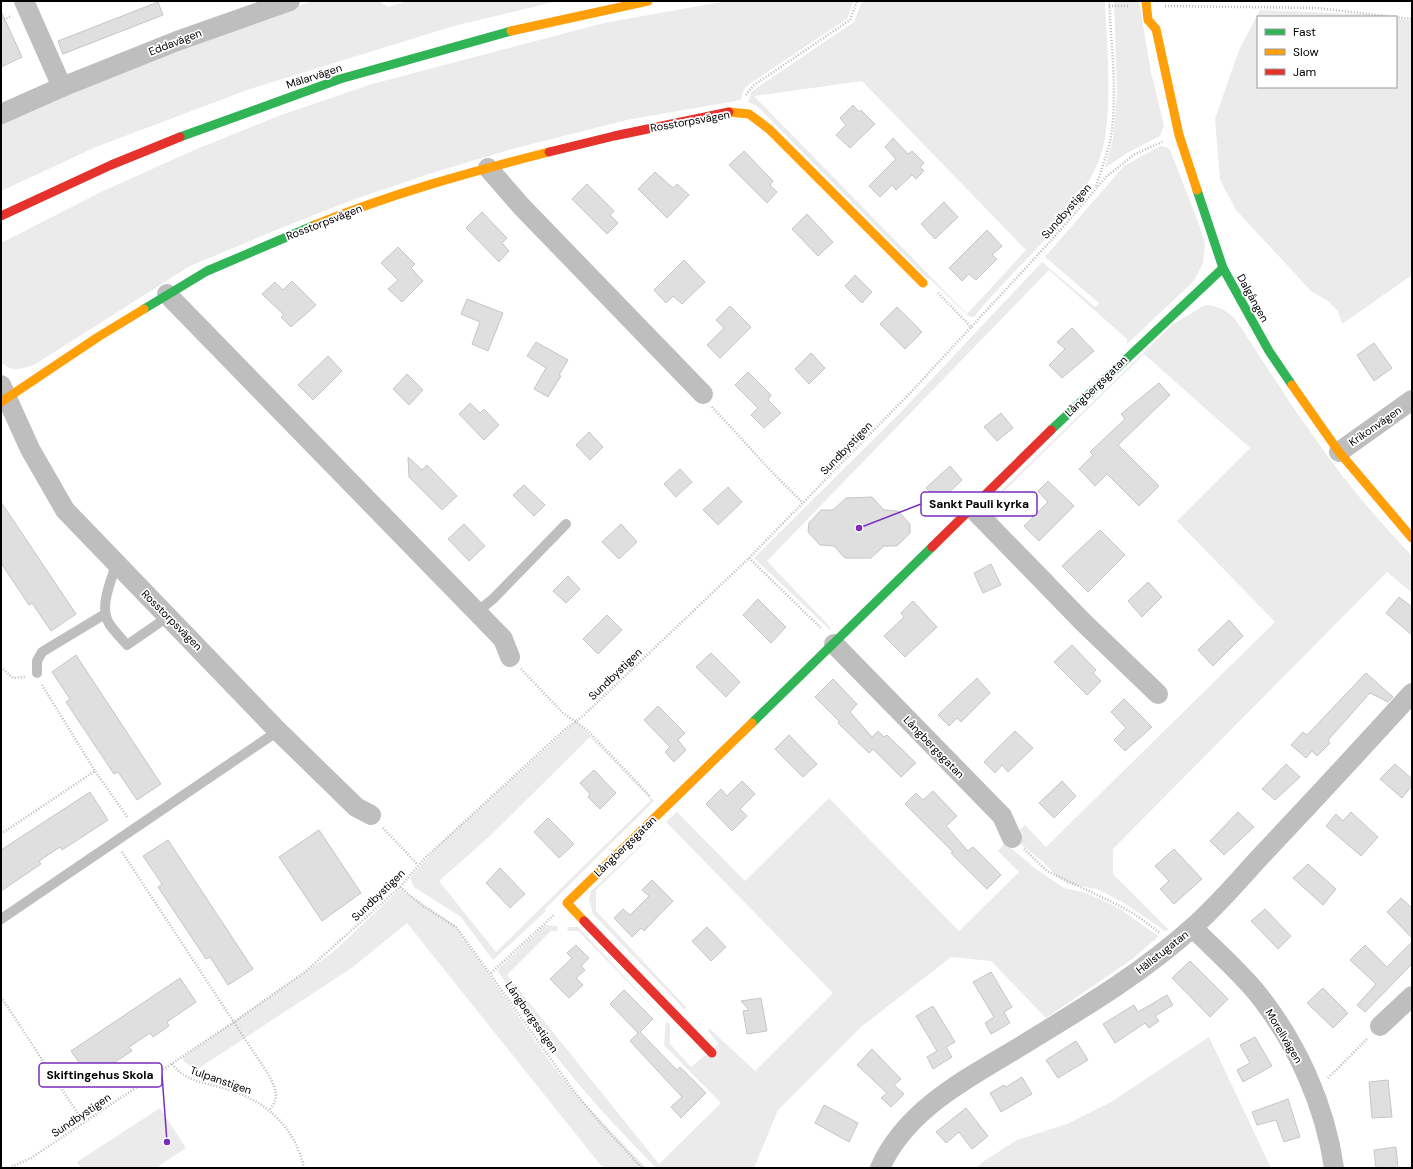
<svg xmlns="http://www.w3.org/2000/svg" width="1413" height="1169" viewBox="0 0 1413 1169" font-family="'DM Sans',sans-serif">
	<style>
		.green { fill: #ebebeb; fill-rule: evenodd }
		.building { fill: #dfdfdf; stroke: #c6c6c6 }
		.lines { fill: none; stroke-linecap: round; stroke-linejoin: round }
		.path { stroke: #b9b9b9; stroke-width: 2.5; stroke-dasharray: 1 2; stroke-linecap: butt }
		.lane { stroke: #bebebe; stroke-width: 10 }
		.street { stroke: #bebebe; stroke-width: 20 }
		.fast { stroke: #30b455; stroke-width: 9 }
		.slow { stroke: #ff9f0a; stroke-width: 9 }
		.jam { stroke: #e5322d; stroke-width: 9 }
		.labels { text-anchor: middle; stroke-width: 3.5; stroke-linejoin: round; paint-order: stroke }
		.street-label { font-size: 11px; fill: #000; stroke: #fff }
		.leader { fill: none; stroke: #7b2cbf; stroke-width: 1.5 }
		.callout-dot { fill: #7b2cbf; stroke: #fff; stroke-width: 1.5 }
		.callout { fill: #fff; stroke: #7b2cbf; stroke-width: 1.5 }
		.callout-label { font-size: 12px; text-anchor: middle; font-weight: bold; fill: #000 }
	</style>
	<rect width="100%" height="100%" fill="#fff"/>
	<g class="green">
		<path d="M312 1H379L388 7 407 1H558L454 26 250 89 96 147 1 191V123L125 70Z"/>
		<path d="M727 1H853L848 18 748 85 743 91 741 100 627 120 516 148 435 172 355 199 286 226 190 266 34 365C21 369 11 373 1 362V243L101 192 192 151 281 115 372 84 604 23Z"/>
		<path d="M862 1H1105C1107 44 1111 89 1106 132 1097 204 1017 262 974 317L968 316 930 279 927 278 757 106 748 102 752 91 854 22ZM862 81 1026 250 967 314 754 96Z"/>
		<path d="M1114 1H1139L1151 72 1164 126 1160 136 1127 153 1105 168 1113 139 1117 94Z"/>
		<path d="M1260 10 1381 15 1392 17H1258V87H1396V18L1412 21V275L1342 324 1338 311 1328 301 1311 291 1236 210 1220 180 1215 119 1239 50Z"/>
		<path d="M1160 146 1167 147 1170 150 1200 227 1205 244 1203 263 1194 281 1127 344V339L1049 270 767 561 831 628 830 630 754 558 898 415 1042 262 1095 307 1099 303 1045 257 1124 166Z"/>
		<path d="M1205 305C1219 306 1226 310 1235 319 1263 360 1288 402 1317 441 1345 482 1378 520 1412 556V593L1387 572 1113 849V874L1169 930 1165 931 1124 903 1097 889 1068 884 1058 877 1043 862 1012 837 1025 825 1046 847 1275 622 1177 521 1250 448 1144 354 998 497V520L1054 577 1053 579 997 521C992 513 991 507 994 498L1172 325Z"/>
		<path d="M576 721 654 801 545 909 546 911 493 960 461 917 414 887 410 878 438 846ZM590 737 651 800 496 952 439 881 492 834Z"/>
		<path d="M829 798 959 931 1019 872 998 851 1005 843 1036 869 1064 888 1083 892 1098 898 1120 909 1158 936 1157 938 1131 960 1046 1018 991 961 951 957 861 1027 778 1110 754 1168H656C618 1129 579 1088 547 1044 529 1020 514 994 497 970L545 925 557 926 558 931H551L507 975 659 1164 721 1103 664 1045 666 1021 578 931H568L567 927H578L670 1025V1044L691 1067 719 1044 708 1031 710 1029 755 1071 833 993 666 822 596 890V911L686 1007 684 1009 593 914 589 899 591 891 677 812 745 881Z"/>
		<path d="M400 889 454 924 547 1058 574 1092 646 1168H603L407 923 353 967 196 1070 184 1062 183 1057 332 953Z"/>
		<path d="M1209 1037 1271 1168H976L984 1161 1017 1140 1067 1124 1111 1102Z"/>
		<path d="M160 1108 186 1148 156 1168H81L77 1162Z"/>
	</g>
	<g class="building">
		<path d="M158 2 163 15 63 54 58 41Z"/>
		<path d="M1 11 22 57 1 67Z"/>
		<path d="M853 105 859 112 861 110 875 124 850 148 836 135 846 125 840 118Z"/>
		<path d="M893 138 908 154 912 151 924 163 920 167 924 171 916 179 912 175 896 190 892 185 880 197 869 186 896 159 885 147Z"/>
		<path d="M744 151 773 181 770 185 777 192 767 203 729 165Z"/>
		<path d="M655 172 673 188 677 184 689 195 667 218 638 189Z"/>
		<path d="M587 184 614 211 610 215 618 223 607 234 572 199Z"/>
		<path d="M944 202 958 217 935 239 921 224Z"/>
		<path d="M482 212 507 238 502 243 509 251 499 262 466 228Z"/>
		<path d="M807 214 833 242 818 256 792 229Z"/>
		<path d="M987 230 1002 246 992 255 997 259 976 280 969 274 962 281 949 268Z"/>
		<path d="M398 247 415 264 411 268 423 281 402 302 388 289 398 280 381 263Z"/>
		<path d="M684 260 705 282 682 304 673 296 666 303 654 290Z"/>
		<path d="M855 275 872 292 862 303 845 286Z"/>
		<path d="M292 281 316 305 291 327 281 317 284 315 262 294 275 282 283 290Z"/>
		<path d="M467 299 503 313 488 351 472 344 480 322 461 314Z"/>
		<path d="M730 306 751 327 720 358 707 345 724 328 716 320Z"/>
		<path d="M897 307 922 332 905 349 880 324Z"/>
		<path d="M1072 328 1094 351 1062 378 1049 365 1065 349 1057 342Z"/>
		<path d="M536 342 568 360 559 375 561 376 548 397 534 389 546 368 527 356Z"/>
		<path d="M1374 343 1392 368 1374 381 1357 355Z"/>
		<path d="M811 353 825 368 809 384 795 369Z"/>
		<path d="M328 356 342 371 313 400 298 385Z"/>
		<path d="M748 372 771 395 768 400 781 413 764 428 751 415 758 408 735 385Z"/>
		<path d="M407 374 423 390 409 405 393 389Z"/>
		<path d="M1159 383 1170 395 1118 445 1159 486 1139 506 1107 474 1095 486 1079 469 1093 455 1090 452 1125 419 1121 414Z"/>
		<path d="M470 403 480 413 484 409 499 425 484 440 459 414Z"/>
		<path d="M1001 413 1013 428 997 441 984 427Z"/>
		<path d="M589 432 603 447 590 460 576 445Z"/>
		<path d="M408 457 422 470 427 465 457 496 442 510 409 477Z"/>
		<path d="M950 466 962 480 940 501 926 488Z"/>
		<path d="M680 469 692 482 676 497 664 484Z"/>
		<path d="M1048 481 1074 506 1039 541 1024 526 1048 502 1038 491Z"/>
		<path d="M524 485 545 505 534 516 513 495Z"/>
		<path d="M728 487 742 502 718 525 703 510Z"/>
		<path d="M872 497 884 510 898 511 910 524V533L897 546H884L871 558H845L834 546 820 545 808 532 809 523 821 510H833L846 498Z"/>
		<path d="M1 502 76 614 51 631 32 603 29 605 1 563Z"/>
		<path d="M464 524 485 546 469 561 448 539Z"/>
		<path d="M621 524 637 542 619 559 602 542Z"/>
		<path d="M1100 530 1125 555 1088 592 1062 566Z"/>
		<path d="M991 564 1001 585 983 593 974 573Z"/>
		<path d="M568 576 580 589 566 603 553 591Z"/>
		<path d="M1148 582 1162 597 1142 617 1128 601Z"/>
		<path d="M1399 597 1412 607V635L1386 613Z"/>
		<path d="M758 599 786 627 771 643 743 615Z"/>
		<path d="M913 601 937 627 905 657 884 636 904 617 901 613Z"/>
		<path d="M607 615 622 630 598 654 583 639Z"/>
		<path d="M1229 620 1243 636 1213 666 1198 650Z"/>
		<path d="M1072 645 1096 670 1093 673 1101 681 1087 695 1054 662Z"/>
		<path d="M711 653 740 682 726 697 696 667Z"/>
		<path d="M76 655 161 784 137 800 118 772 114 774 66 702 70 699 52 672Z"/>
		<path d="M1366 673 1393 697 1388 702 1370 693 1328 740 1330 743 1317 756 1312 751 1306 758 1291 745 1303 732 1307 735Z"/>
		<path d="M977 678 990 693 961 722 957 718 949 726 938 715Z"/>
		<path d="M833 679 857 704 850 712 872 737 878 731 884 737 887 735 916 763 901 777 873 749 869 753 838 723 839 721 815 697Z"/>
		<path d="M1124 699 1152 727 1125 751 1114 740 1126 728 1111 712Z"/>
		<path d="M658 706 685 733 678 740 686 750 674 762 665 752 670 747 644 720Z"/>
		<path d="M1015 731 1033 748 1008 772 1002 765 995 773 984 762Z"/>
		<path d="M789 735 817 764 803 777 775 749Z"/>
		<path d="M1286 764 1300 777 1275 800 1262 789Z"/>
		<path d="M1395 764 1412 779V786L1402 798 1380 779Z"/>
		<path d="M594 770 616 793 600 809 588 797 590 794 580 783Z"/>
		<path d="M742 781 755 794 740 809 747 816 732 831 706 804 721 789 727 796Z"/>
		<path d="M1062 781 1076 796 1054 818 1039 803Z"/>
		<path d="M933 791 957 816 946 826 968 851 973 847 1001 875 987 889 951 853 953 852 905 804 916 793 923 800Z"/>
		<path d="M90 792 108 820 62 850 60 847 39 861 41 864 1 891V850Z"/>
		<path d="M1238 812 1254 827 1224 855 1210 841Z"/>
		<path d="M1351 812 1378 837 1361 856 1326 826 1336 814 1343 821Z"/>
		<path d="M548 818 574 844 559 858 534 832Z"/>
		<path d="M319 830 361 893 322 921 279 857Z"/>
		<path d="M168 840 253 969 228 985 210 957 206 959 158 887 162 884 143 856Z"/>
		<path d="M1174 849 1202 879 1174 904 1160 889 1169 881 1155 866Z"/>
		<path d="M1308 864 1336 889 1323 905 1293 878Z"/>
		<path d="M500 868 525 894 510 908 486 883Z"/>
		<path d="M652 880 673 901 644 931 641 928 632 937 614 918 623 909 630 915 649 896 642 890Z"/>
		<path d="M1401 898 1412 908V938L1387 912Z"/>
		<path d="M1265 909 1291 936 1278 949 1251 921Z"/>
		<path d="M707 927 726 947 711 961 692 941Z"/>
		<path d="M1412 942V964L1365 1012 1357 1005 1376 984 1350 960 1365 945 1387 967Z"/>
		<path d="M576 945 589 958 581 966 585 970 576 978 583 985 569 998 550 979 572 958 567 953Z"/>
		<path d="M1190 961 1228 999 1210 1017 1172 978Z"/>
		<path d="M991 972 1012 1007 1004 1012 1010 1023 991 1034 985 1023 994 1017 973 982Z"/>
		<path d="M180 978 196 1002 167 1022 169 1026 153 1037 150 1033 129 1047 132 1051 90 1078 71 1051Z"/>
		<path d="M1323 988 1348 1013 1333 1028 1307 1003Z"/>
		<path d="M624 990 653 1019 640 1032 677 1070 680 1067 706 1093 681 1118 671 1107 682 1097 630 1041 638 1033 610 1004Z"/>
		<path d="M1167 995 1173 1005 1155 1016 1159 1021 1149 1028 1145 1023 1115 1043 1103 1024 1134 1005 1138 1012Z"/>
		<path d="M761 998 767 1031 747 1034 743 1011 749 1010 741 1001Z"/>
		<path d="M933 1006 955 1042 946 1047 952 1057 933 1069 927 1057 937 1051 916 1016Z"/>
		<path d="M1255 1037 1272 1066 1243 1082 1237 1070 1250 1063 1240 1045Z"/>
		<path d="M1076 1041 1088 1060 1058 1078 1046 1060Z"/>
		<path d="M872 1049 901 1079 894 1085 904 1094 891 1107 881 1098 887 1093 857 1065Z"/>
		<path d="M1022 1077 1032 1094 1001 1112 990 1093 1004 1085 1006 1087Z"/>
		<path d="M1388 1080 1392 1117 1372 1118 1369 1082Z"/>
		<path d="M1288 1099 1300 1137 1284 1142 1276 1120 1257 1125 1252 1112Z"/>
		<path d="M824 1105 858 1123 849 1142 815 1123Z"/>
		<path d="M966 1108 988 1136 972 1149 959 1132 946 1143 936 1132Z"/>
		<path d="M1396 1147 1398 1168H1376L1374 1150Z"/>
	</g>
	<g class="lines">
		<g class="path">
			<path d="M1109 6H1128"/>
			<path d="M1165 6 1317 8 1412 19"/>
			<path d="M1 21 11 16"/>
			<path d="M746 95 754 85 850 20 857 1"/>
			<path d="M1096 186C1102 168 1109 150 1112 130 1117 88 1111 43 1109 1"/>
			<path d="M938 293 972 328"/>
			<path d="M712 407 773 473 803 503"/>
			<path d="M749 558 822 629"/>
			<path d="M1 667 13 678 25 677"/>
			<path d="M521 669 563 713 586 729 650 796"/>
			<path d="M42 685 95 771"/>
			<path d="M383 828 418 865"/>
			<path d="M1 834 95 771 128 818"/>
			<path d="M1024 849 1047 871 1116 904 1136 915 1160 933"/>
			<path d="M122 852 270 1077C276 1090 280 1099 269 1110"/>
			<path d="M400 887 423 906 457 928 573 1090 601 1124 642 1168"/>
			<path d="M491 973 554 915"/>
			<path d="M1 997 84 1123"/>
			<path d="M172 1064C187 1082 202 1082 223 1088 264 1099 295 1126 304 1168"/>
			<path d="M1328 1078 1368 1038"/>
			<path d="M9 1168 31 1158 234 1022 306 971 400 887 426 857 563 731 584 715 749 558 912 391 1057 234 1106 177 1135 154 1162 142"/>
		</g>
		<g class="lane">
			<path d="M116 564C111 582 98 608 110 625 115 632 121 638 127 645L169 616"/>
			<path d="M477 612 493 599 566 524"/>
			<path d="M37 673V661L42 652 105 614"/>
			<path d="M1 919 278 731"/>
		</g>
		<g class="street">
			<path d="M24 1 62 87"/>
			<path d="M1 114 62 87 177 41 290 1"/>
			<path d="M488 168 522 207 703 394"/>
			<path d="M167 294 503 639 510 657"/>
			<path d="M1 385 30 449 65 510 278 731 356 807 371 815"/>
			<path d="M1339 452 1412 400"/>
			<path d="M971 507 1084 623 1158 694"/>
			<path d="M834 644 1002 816 1012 838"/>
			<path d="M1193 928C1214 949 1238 970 1257 993 1297 1043 1325 1105 1334 1168"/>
			<path d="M1380 1026 1412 996"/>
			<path d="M880 1168C907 1107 972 1076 1026 1043 1083 1008 1142 973 1192 928 1216 907 1238 881 1260 857 1311 803 1362 748 1412 693"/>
		</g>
		<g class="fast">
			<path d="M180 137 340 79 511 31"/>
			<path d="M1197 190 1223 268 1269 351 1292 385"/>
			<path d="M144 309 207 271 315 225"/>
			<path d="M1051 430 1223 268"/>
			<path d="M752 723 932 547"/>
		</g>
		<g class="slow">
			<path d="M1146 1 1148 20 1156 29 1179 135 1197 190"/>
			<path d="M511 31 648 1"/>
			<path d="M729 112 749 114 769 129 923 283"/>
			<path d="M315 225C390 194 470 172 549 152"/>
			<path d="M1292 385 1339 452 1412 538"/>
			<path d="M1 402 98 337 144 309"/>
			<path d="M584 921 567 903 752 723"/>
		</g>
		<g class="jam">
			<path d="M549 152 614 136 729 112"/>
			<path d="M1 216 111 165 180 137"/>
			<path d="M932 547 1051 430"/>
			<path d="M584 921 712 1053"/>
		</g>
	</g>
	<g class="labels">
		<g class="street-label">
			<text transform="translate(175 42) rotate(-21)" y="4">Eddavägen</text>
			<text transform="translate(314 76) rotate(-18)" y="4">Mälarvägen</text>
			<text transform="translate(690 121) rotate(-10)" y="4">Rosstorpsvägen</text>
			<text transform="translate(1066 211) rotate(-49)" y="4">Sundbystigen</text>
			<text transform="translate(324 222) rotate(-21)" y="4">Rosstorpsvägen</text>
			<text transform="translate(1253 298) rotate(61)" y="4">Dalgången</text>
			<text transform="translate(1096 386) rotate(-44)" y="4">Långbergsgatan</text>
			<text transform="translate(1375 426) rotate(-35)" y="4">Krikonvägen</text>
			<text transform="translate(846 448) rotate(-46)" y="4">Sundbystigen</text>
			<text transform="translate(172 620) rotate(45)" y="4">Rosstorpsvägen</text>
			<text transform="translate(615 674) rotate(-44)" y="4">Sundbystigen</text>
			<text transform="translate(934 747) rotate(46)" y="4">Långbergsgatan</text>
			<text transform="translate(625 846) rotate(-44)" y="4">Långbergsgatan</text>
			<text transform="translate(378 895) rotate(-44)" y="4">Sundbystigen</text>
			<text transform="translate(1162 952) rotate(-38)" y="4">Hällstugatan</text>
			<text transform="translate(532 1017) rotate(55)" y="4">Långbergsstigen</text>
			<text transform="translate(1284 1036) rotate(59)" y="4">Morellvägen</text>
			<text transform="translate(221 1080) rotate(19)" y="4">Tulpanstigen</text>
			<text transform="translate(81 1115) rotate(-34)" y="4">Sundbystigen</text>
		</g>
	</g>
	<path class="leader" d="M859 528L921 504M167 1142L162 1075"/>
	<g class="callout-dot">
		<circle cx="859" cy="528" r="4"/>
		<circle cx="167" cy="1142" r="4"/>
	</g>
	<g class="callout">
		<rect x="921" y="492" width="116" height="24" rx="4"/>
		<rect x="39" y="1063" width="123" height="24" rx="4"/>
	</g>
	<g class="callout-label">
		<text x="979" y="508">Sankt Pauli kyrka</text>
		<text x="100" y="1079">Skiftingehus Skola</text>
	</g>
	<rect width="1413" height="1169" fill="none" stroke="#000000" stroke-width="4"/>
	<rect x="1257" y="16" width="140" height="72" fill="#ffffff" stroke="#999999"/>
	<rect x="1265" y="29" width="20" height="6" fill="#30b455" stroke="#999999"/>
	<text x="1293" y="36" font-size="12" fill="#000000">Fast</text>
	<rect x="1265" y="49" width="20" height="6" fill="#ff9f0a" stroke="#999999"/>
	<text x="1293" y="56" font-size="12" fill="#000000">Slow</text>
	<rect x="1265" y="69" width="20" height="6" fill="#e5322d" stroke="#999999"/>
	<text x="1293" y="76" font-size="12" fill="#000000">Jam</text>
</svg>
